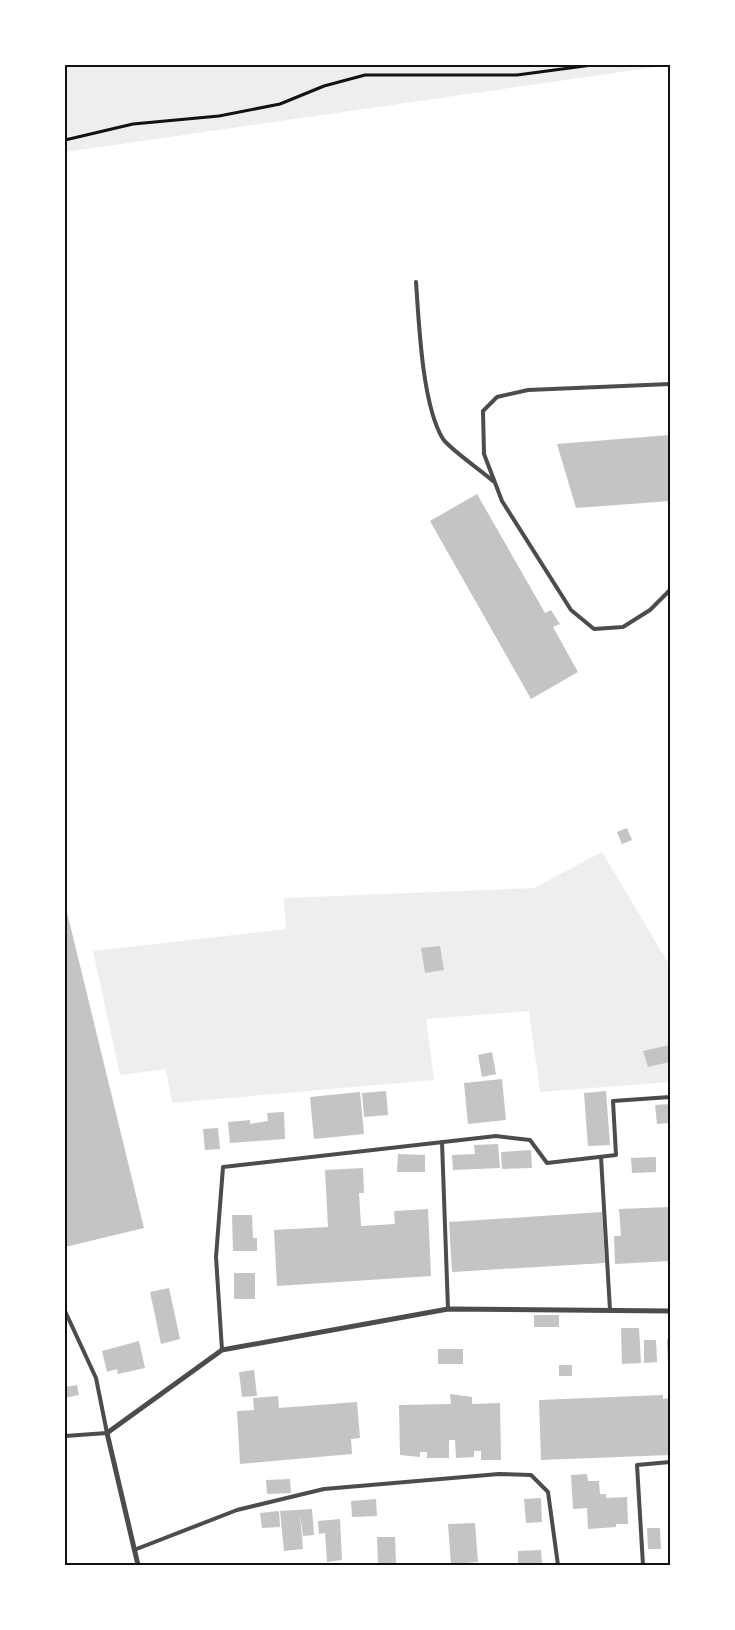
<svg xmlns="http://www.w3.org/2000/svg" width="735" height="1630" viewBox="0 0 735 1630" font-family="Ubuntu,sans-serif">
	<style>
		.green { fill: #eee }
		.building { fill: #c4c4c4 }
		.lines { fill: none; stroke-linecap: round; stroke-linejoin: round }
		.path { stroke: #111; stroke-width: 3 }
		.service { stroke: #4c4c4c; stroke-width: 4 }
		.minor { stroke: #4c4c4c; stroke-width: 5 }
		.neatline { fill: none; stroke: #111; stroke-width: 2 }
	</style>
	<rect width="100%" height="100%" fill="#fff"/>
	<g class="green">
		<path d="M65 65H670L65 152Z"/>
		<path d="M602 852 670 966V1082L540 1092 529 1011 426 1019 434 1080 172 1103 166 1069 120 1075 93 951 286 929 284 898 534 888Z"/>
	</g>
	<g class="building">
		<path d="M670 435V501L576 508 557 444Z"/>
		<path d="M477 494 545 613 551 610 560 624 553 627 578 672 531 699 430 521Z"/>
		<path d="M627 828 632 840 622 844 617 832Z"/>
		<path d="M65 904 144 1228 65 1247Z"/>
		<path d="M440 946 444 970 425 973 421 948Z"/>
		<path d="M670 1045V1062L648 1067 643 1051Z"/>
		<path d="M492 1052 496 1074 482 1077 478 1055Z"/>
		<path d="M502 1079 506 1120 468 1124 464 1083Z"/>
		<path d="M386 1091 388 1115 364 1117 362 1093Z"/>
		<path d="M606 1091 610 1145 588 1146 584 1093Z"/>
		<path d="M360 1092 364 1134 314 1139 310 1097Z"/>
		<path d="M670 1104V1123L657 1124 655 1105Z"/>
		<path d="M284 1112 285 1139 230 1143 228 1122 250 1120V1124L268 1121 267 1113Z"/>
		<path d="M218 1128 220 1149 205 1150 203 1129Z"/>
		<path d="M498 1144 500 1168 453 1170 452 1155 475 1154 474 1145Z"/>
		<path d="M531 1150 532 1168 502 1169 501 1152Z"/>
		<path d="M398 1154 425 1155V1172H397Z"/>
		<path d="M656 1157V1172L632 1173 631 1158Z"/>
		<path d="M363 1168 364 1193H359L361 1226 395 1224 394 1211 428 1209 431 1276 277 1286 274 1230 328 1227 325 1170Z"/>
		<path d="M670 1207V1261L615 1264 614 1236H621L619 1209Z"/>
		<path d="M602 1212 605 1263 452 1272 449 1222Z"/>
		<path d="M232 1215H252L253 1238H257V1251H233Z"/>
		<rect x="234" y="1273" width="21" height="26"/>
		<path d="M169 1288 180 1339 161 1344 150 1292Z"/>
		<rect x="534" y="1315" width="25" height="12"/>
		<path d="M621 1328H639L641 1363 622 1364Z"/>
		<path d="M667 1339H670V1364H668Z"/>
		<path d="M644 1340H656L657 1362 644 1363Z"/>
		<path d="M139 1341 145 1368 118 1374 117 1369 107 1372 102 1351Z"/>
		<rect x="438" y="1349" width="25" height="15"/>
		<rect x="559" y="1365" width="13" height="11"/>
		<path d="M254 1370 257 1396 242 1397 239 1372Z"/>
		<path d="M77 1385 79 1395 65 1398V1387Z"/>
		<path d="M450 1394 472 1397V1404L500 1403 501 1460H481V1451H474V1457L456 1458 455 1440H449V1458H427V1452H420V1457L400 1455 399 1405 451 1404Z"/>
		<path d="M663 1395V1399L670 1398V1455L541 1460 539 1400Z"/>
		<path d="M278 1396 279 1408 357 1402 360 1438 351 1439 352 1454 240 1464 237 1411 254 1410 253 1398Z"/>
		<path d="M587 1474 588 1481H599L600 1494H606V1498L627 1497 628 1524H616V1527L588 1529 587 1508 573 1509 571 1475Z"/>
		<path d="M290 1479 291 1493 267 1494 266 1480Z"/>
		<path d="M541 1498 542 1522 526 1523 524 1499Z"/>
		<path d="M376 1499 377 1516 352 1517 351 1501Z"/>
		<path d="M312 1509 314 1535 303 1536 300 1514 303 1549 284 1551 280 1511Z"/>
		<path d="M279 1511 280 1527 262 1528 260 1513Z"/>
		<path d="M340 1519 342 1560 327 1562 325 1533 319 1534 318 1521Z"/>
		<path d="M475 1523 478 1562 451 1564 448 1524Z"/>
		<path d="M647 1528H660L661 1549H648Z"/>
		<path d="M377 1537H395L396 1563H378Z"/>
		<path d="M541 1550 542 1565H518V1551Z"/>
	</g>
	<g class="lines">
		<path class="path" d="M65 140 133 124 219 116 280 104 324 86 365 75H517L592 65"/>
		<g class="service">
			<path d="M416 282C419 323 422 405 443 439 451 450 482 471 493 481"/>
			<path d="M670 384 528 390 497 397 483 411 484 454 502 501 571 610 594 629 623 627 650 610 670 590"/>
			<path d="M442 1142 448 1309"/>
			<path d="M601 1157 610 1310"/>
			<path d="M65 1311 96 1378 107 1433 65 1436"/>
			<path d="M222 1350 216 1257 223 1167 496 1136 530 1140 547 1163 616 1155 613 1101 670 1097"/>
			<path d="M134 1550 237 1510 324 1489 499 1474 531 1475 548 1492 558 1565"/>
			<path d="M643 1565 637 1465 670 1462"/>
		</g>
		<path class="minor" d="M138 1565 107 1433 222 1350 448 1309 670 1311"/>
	</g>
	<rect width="735" height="1630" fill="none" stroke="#ffffff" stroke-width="132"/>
	<rect x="66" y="66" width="603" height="1498" class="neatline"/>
</svg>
